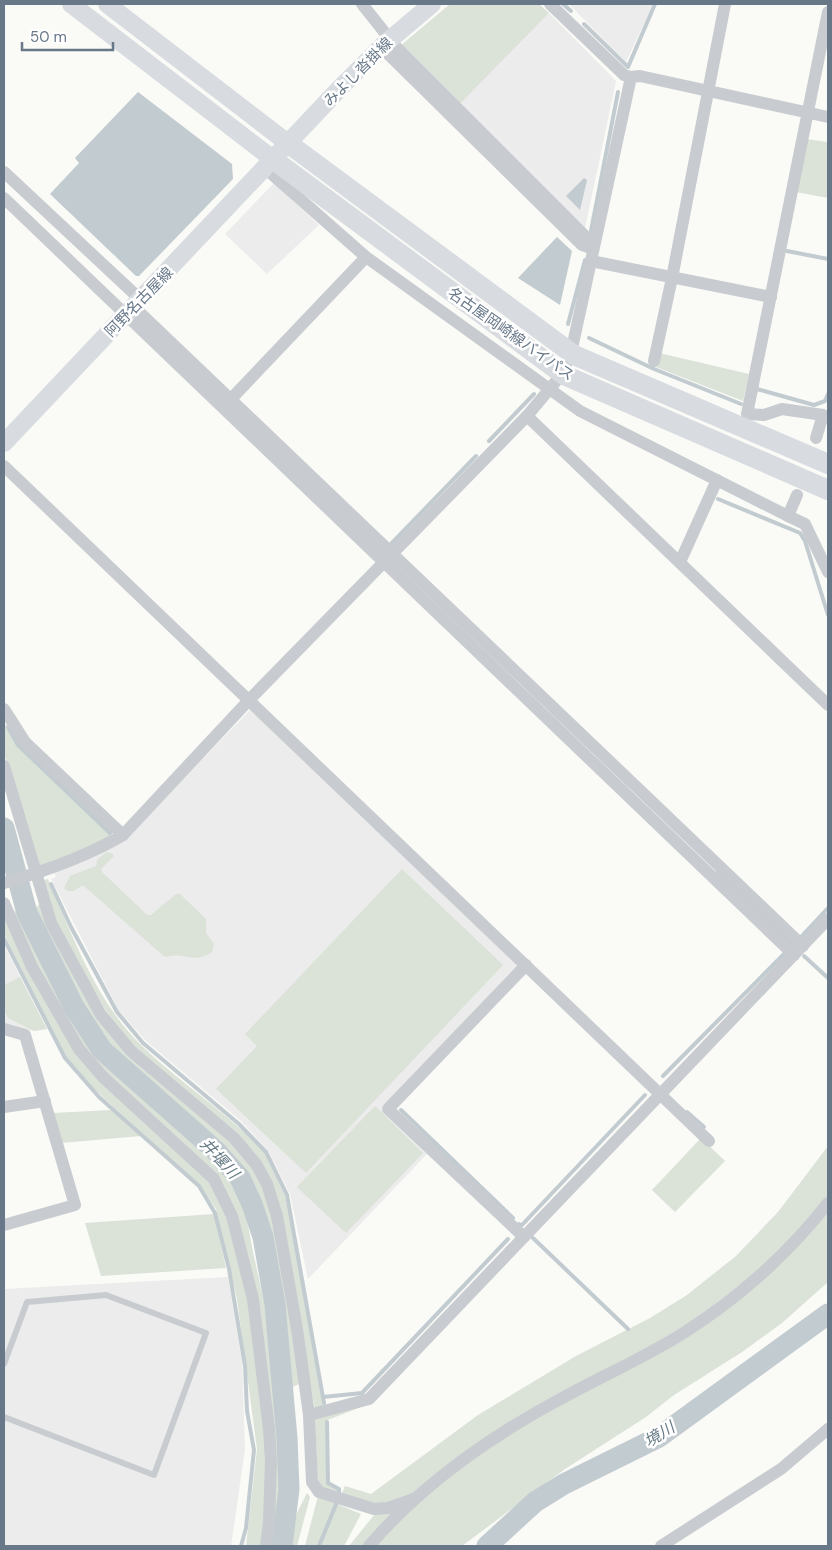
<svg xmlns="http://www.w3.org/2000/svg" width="832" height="1550" viewBox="0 0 832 1550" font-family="'DM Sans','Noto Sans JP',sans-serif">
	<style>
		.built { fill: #ebeceb }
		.green { fill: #dbe2d8 }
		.water { fill: #c2cbd0 }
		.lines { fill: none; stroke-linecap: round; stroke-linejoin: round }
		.stream { stroke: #c2cbd0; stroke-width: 4 }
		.river { stroke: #c2cbd0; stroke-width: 21 }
		.service { stroke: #c8cbcf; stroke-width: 6 }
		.minor { stroke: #c8cbcf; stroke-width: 12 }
		.secondary { stroke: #d8dce0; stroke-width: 18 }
		.primary { stroke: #d8dce0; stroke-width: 20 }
		.labels { text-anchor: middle; stroke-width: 5; stroke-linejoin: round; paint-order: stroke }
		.street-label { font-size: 15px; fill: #687889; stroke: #fff }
		.water-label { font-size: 16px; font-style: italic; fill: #647983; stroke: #fff }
	</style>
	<rect width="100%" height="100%" fill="#fafaf7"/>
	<g class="built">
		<path d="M569 4H653L626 62Z"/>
		<path d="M549 13 616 81 585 228 459 105Z"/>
		<path d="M274 183 319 225 267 274 225 234Z"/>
		<path d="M251 709 517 965 381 1109 427 1154 308 1279 290 1194 269 1152 241 1121 146 1041 119 1011 51 879 56 877 54 873 126 838Z"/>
		<path d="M4 945 47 1029 28 1031 4 1024Z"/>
		<path d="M228 1277 242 1361 245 1449 231 1546H4V1289Z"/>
	</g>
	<g class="green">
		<path d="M450 4H539L549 13 459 105 400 46Z"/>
		<path d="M806 139 828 142V198L796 192Z"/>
		<path d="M659 353 749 374 743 401 656 367Z"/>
		<path d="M4 722 17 746 113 838 39 866 4 754Z"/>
		<path d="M107 852 113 854 114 856 101 869 102 872 147 915H151L176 894H180L206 919V933L214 944 212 952C192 965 187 951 165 957L84 886H81L74 891H68L64 888 70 876 96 866 97 860Z"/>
		<path d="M402 869 503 965 306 1173 216 1089 257 1046 245 1034Z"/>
		<path d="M48 879C72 935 96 1001 141 1045 176 1079 217 1106 252 1139L264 1152 285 1196 302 1279 323 1408 315 1410 294 1294 259 1163 119 1033 54 922 44 880Z"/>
		<path d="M42 902 97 1015 253 1164 273 1211 301 1383 289 1389 280 1301 263 1217 247 1177 216 1142 109 1050 79 1006 33 910Z"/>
		<path d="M21 910C29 919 32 934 37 944 54 979 71 1016 94 1047 132 1096 190 1126 228 1175 246 1199 249 1233 255 1261 277 1355 291 1451 277 1546H268L264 1351 218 1181 105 1075 62 1019 11 912Z"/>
		<path d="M4 911 60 1027 209 1179 221 1199 245 1278 267 1434 263 1546H246L257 1449 237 1299 216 1209 200 1186 82 1078 66 1057 4 934Z"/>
		<path d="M20 977 47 1029 34 1031 8 1018 4 1009V985Z"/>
		<path d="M375 1106 423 1153 346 1233 297 1187Z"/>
		<path d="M111 1110 141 1136 61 1143 53 1113Z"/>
		<path d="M701 1138 725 1161 675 1212 652 1190Z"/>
		<path d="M828 1146V1198L763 1267 681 1331 414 1493 384 1506 318 1487 315 1416 366 1405 325 1421 327 1483 342 1493 345 1486 371 1494 478 1415 576 1356 650 1318 687 1295 736 1256 778 1212Z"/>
		<path d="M828 1210V1282L782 1323 742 1352 674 1395 646 1417 565 1469 462 1546H375L404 1513 500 1438 680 1339Z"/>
		<path d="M214 1214 226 1268 101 1276 85 1223Z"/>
		<path d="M307 1493 310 1497 297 1546H291L296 1515Z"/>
		<path d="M318 1496 361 1514 344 1546H305Z"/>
		<path d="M403 1506 365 1546H349L375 1514Z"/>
	</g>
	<g class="water">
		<path d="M138 92 232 164 233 179 139 276H136L50 194 79 163 75 158Z"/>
		<path d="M584 178 587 180 580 210 566 196Z"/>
		<path d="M557 237 572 251 560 305 518 278Z"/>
	</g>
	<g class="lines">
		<g class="stream">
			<path d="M563 4 571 11"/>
			<path d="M584 24 628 67 655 4"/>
			<path d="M591 231 618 92"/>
			<path d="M787 251 828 259"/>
			<path d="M568 324 585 260"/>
			<path d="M589 338 654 369 741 404"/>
			<path d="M756 391 757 389 814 405 825 401 828 394"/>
			<path d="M489 441 534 394"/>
			<path d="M718 499 800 533 805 541 828 615"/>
			<path d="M390 545 476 456"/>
			<path d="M8 727 18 745 110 833"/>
			<path d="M717 873 793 945"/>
			<path d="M51 884 71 927 117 1012 143 1043 239 1124 266 1152 287 1195 324 1403"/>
			<path d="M800 938 828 908"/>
			<path d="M4 939 65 1058 99 1097 199 1186 215 1213 229 1269 245 1366 247 1411 254 1450 246 1528 241 1546"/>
			<path d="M804 956 828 978"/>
			<path d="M663 1076 785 953"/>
			<path d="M401 1110 513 1218"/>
			<path d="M687 1112 704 1127"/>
			<path d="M519 1224 521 1226 645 1095"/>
			<path d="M533 1238 628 1329"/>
			<path d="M323 1397 362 1393 508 1239"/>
			<path d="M327 1422 328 1483 339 1489V1492"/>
			<path d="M319 1546 337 1502"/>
		</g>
		<g class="river">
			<path d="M4 828 27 913 74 1007 102 1050 216 1151 240 1178 252 1204 263 1237 275 1305 287 1438 289 1489 282 1546"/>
			<path d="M487 1546 535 1502 564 1484 659 1437 828 1314"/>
		</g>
		<path class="service" d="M4 1364 27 1302 106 1295 206 1333 154 1475 4 1417"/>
		<g class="minor">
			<path d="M362 4 397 48 586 237 595 239"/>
			<path d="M550 4 624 75 631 77 640 76 828 117"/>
			<path d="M381 47 582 245 590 248"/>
			<path d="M266 169 366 257 580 411 788 516"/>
			<path d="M4 172 141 300"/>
			<path d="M4 198 794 955"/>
			<path d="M591 261 771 297"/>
			<path d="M134 307 803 946"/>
			<path d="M654 361 672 278 725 4"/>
			<path d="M231 399 366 257"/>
			<path d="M527 416 828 705"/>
			<path d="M816 438 823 415 782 409 764 415 747 414 828 12"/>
			<path d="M4 466 709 1141"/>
			<path d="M797 495 788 516 805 524 828 572"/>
			<path d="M680 562 717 480"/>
			<path d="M4 709 25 742 123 835"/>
			<path d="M4 766 51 923 101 1015 131 1051 234 1138 256 1164 267 1184 277 1216 297 1329 309 1415 312 1482 319 1492 374 1509 388 1508 414 1499"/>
			<path d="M4 883C45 871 86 857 123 835L250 699 527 416 562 374 571 353 631 77"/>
			<path d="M4 903 32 967 79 1049 103 1077 214 1179 232 1216 253 1299 269 1429 271 1461 269 1522 266 1546"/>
			<path d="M4 1029 25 1035 75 1205 4 1225"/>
			<path d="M4 1107 45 1101"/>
			<path d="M524 1237 388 1109 526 965"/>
			<path d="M309 1415 369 1399 828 919"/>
			<path d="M369 1546C423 1483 492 1435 566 1396 605 1375 645 1357 682 1334 737 1299 788 1254 828 1203"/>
			<path d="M661 1546 781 1469 828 1429"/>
		</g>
		<g class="secondary">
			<path d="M71 4 274 160"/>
			<path d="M107 4 289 144"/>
			<path d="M4 443 340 88 381 47 432 4"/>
		</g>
		<g class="primary">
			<path d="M289 144 574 355 828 464"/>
			<path d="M274 160 564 375 828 490"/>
		</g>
	</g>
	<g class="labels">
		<g class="street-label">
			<text transform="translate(358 72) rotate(-45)" y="5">みよし沓掛線</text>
			<text transform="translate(139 302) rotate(-46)" y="5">阿野名古屋線</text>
			<text transform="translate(511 334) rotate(35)" y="5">名古屋岡崎線バイパス</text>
		</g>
		<g class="water-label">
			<text transform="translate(220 1158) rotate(47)" y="6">井堰川</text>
			<text transform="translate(659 1434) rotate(-32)" y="6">境川</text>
		</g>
	</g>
	<rect width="832" height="1550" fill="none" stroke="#687889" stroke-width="10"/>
	<path d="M22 42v8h91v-8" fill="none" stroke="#687889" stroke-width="2.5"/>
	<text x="30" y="42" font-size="15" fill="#687889" stroke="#ffffff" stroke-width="4" paint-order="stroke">50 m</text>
</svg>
